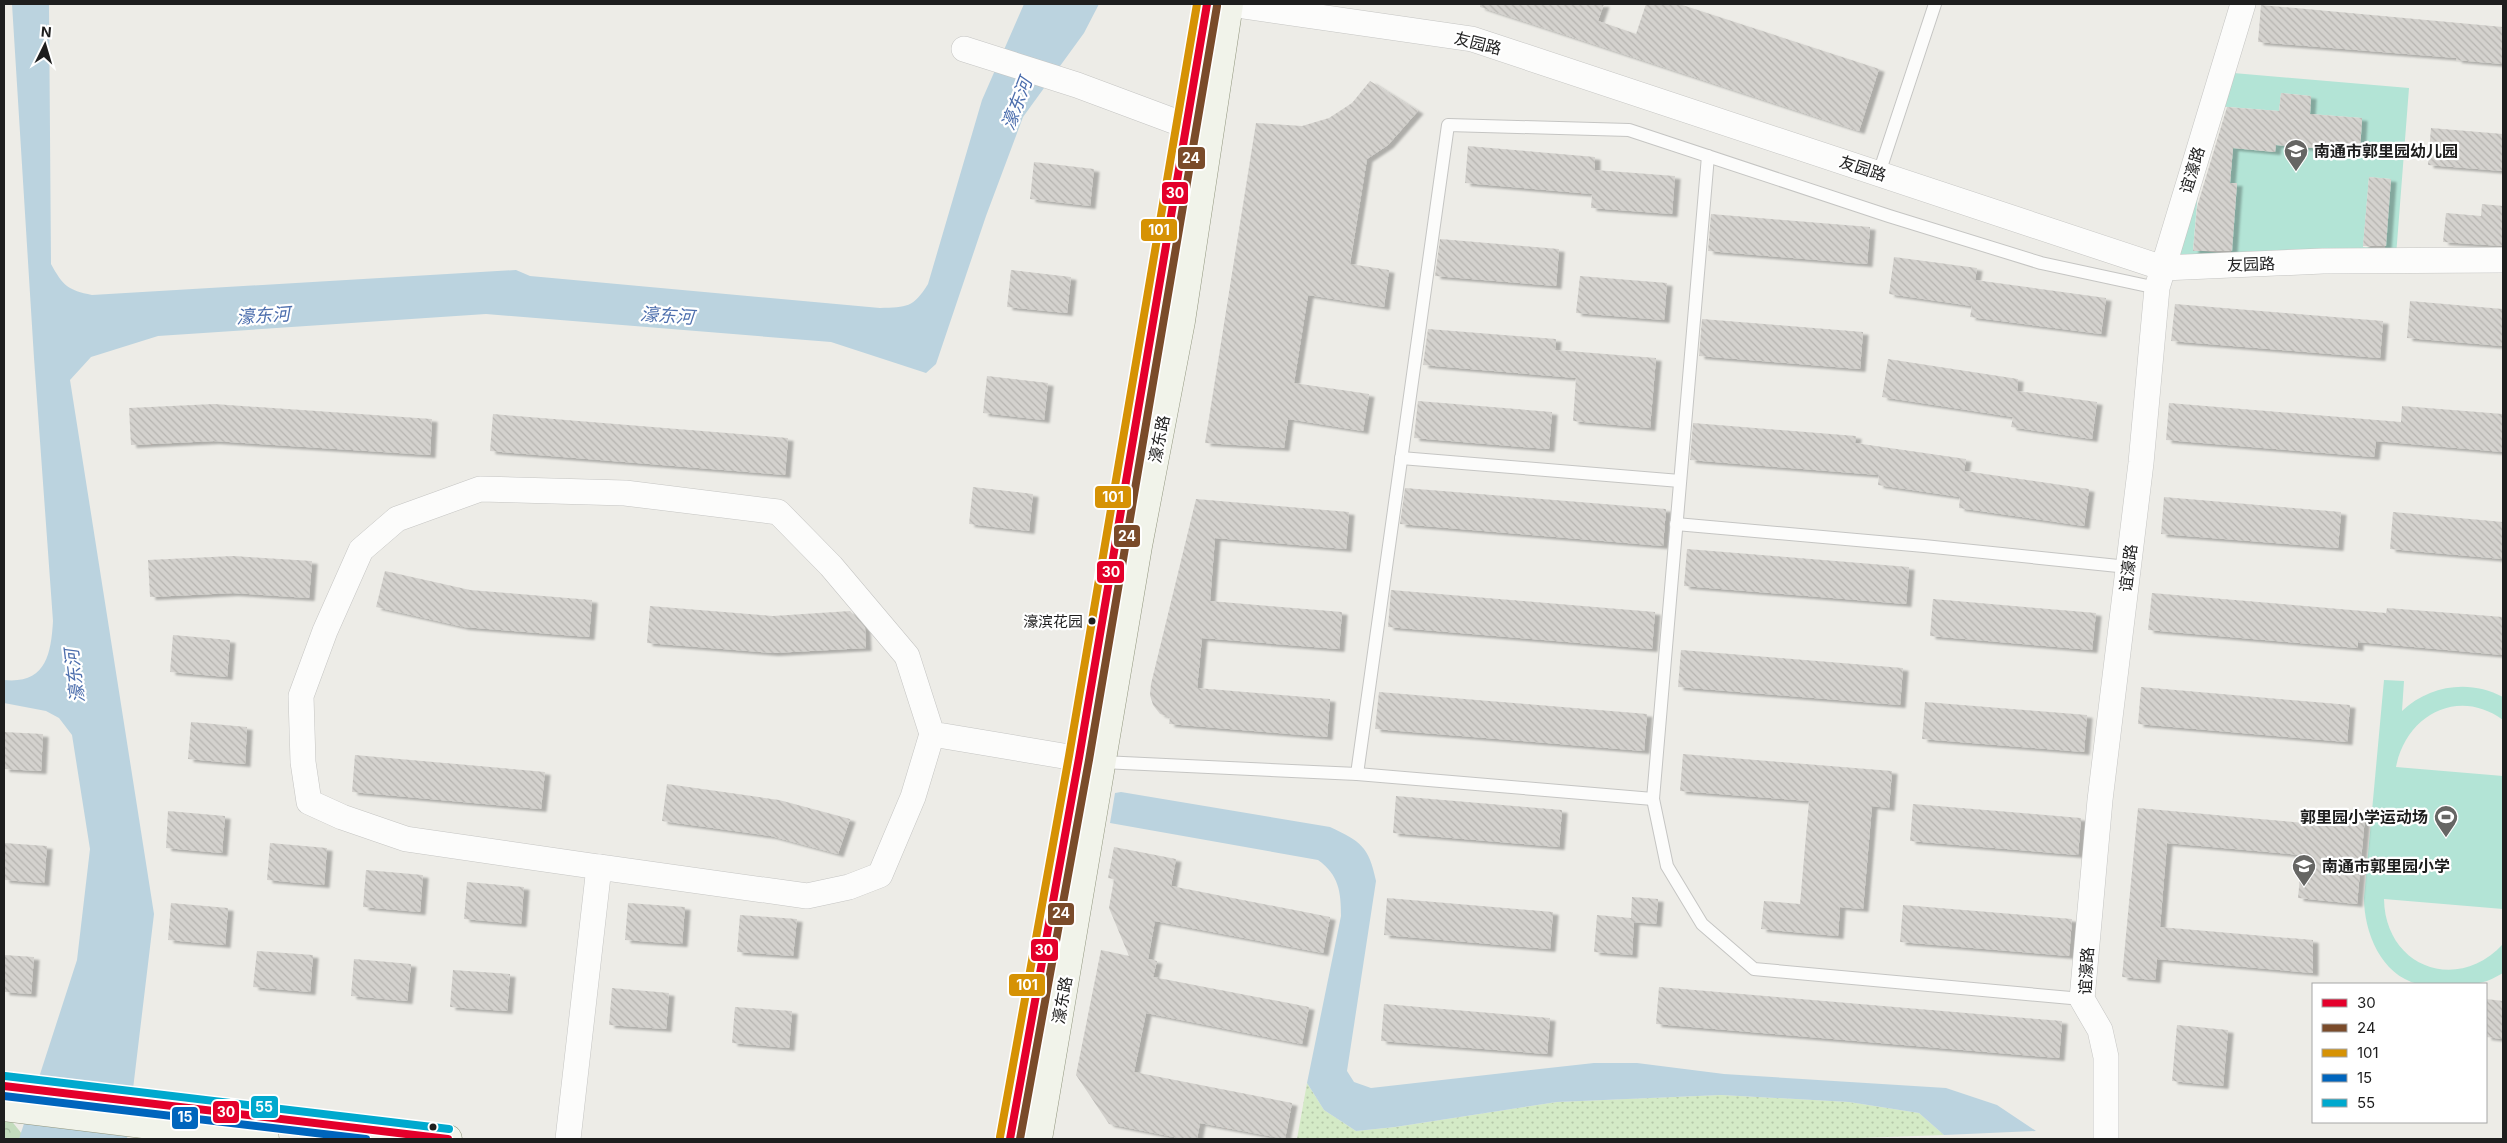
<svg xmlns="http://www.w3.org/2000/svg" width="2507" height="1143" viewBox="0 0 2507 1143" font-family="Inter,'Noto Sans SC',sans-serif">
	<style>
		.grass { fill: url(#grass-dots) }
		.forest { fill: url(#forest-crowns) }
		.pitch { fill: #b3e4d6; fill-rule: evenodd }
		.water { fill: #bbd3df }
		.building { fill: url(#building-back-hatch); filter: url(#shadow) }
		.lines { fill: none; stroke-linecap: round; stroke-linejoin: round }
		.lane-casing { stroke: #c5c5c3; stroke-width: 14 }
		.street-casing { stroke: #c5c5c3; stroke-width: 26 }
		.secondary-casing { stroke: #92977f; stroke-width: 29 }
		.lane { stroke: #fcfcfb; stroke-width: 12 }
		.street { stroke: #fcfcfb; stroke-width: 25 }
		.secondary { stroke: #f1f3ea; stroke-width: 28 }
		.bus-1-casing { stroke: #fff; stroke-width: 11 }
		.bus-2-casing { stroke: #fff; stroke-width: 11 }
		.bus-3-casing { stroke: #fff; stroke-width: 11 }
		.bus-4-casing { stroke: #fff; stroke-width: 11 }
		.bus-5-casing { stroke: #fff; stroke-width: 11 }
		.bus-1 { stroke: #e4002b; stroke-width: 8 }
		.bus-2 { stroke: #7a4b2a; stroke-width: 8 }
		.bus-3 { stroke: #d69204; stroke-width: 8 }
		.bus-4 { stroke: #0065bd; stroke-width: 8 }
		.bus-5 { stroke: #00a9ce; stroke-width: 8 }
		.bus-dot { fill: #1e1e1e; stroke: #fff; stroke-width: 2 }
		.labels { text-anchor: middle; stroke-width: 4.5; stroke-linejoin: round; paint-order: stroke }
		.bus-label { font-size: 15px; fill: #1e1e1e; stroke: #fff; text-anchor: end }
		.street-label { font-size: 16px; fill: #1e1e1e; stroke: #fff }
		.poi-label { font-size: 16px; font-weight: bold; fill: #1e1e1e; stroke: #fff; text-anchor: start }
		.water-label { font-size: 18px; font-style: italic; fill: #4c6ead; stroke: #fff }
		.line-badge { stroke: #fff; stroke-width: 2 }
		.badge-label { font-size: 14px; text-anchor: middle; font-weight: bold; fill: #fff }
	</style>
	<defs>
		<pattern id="grass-dots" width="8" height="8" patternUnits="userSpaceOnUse" patternTransform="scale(1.25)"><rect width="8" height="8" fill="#d4eac6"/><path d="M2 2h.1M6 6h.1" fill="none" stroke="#b6c8aa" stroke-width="1.8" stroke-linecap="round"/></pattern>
		<pattern id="forest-crowns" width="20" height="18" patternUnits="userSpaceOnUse" patternTransform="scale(1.25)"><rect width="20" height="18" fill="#c3dcbd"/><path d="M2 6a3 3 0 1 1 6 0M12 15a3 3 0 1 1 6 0" fill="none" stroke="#a7bca2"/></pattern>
		<pattern id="building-back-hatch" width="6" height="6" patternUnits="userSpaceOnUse" patternTransform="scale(1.25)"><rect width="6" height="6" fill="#d4d2ce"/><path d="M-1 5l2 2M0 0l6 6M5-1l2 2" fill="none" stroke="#b6b4b0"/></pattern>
		<filter id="shadow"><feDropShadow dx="5.5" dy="3" stdDeviation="1" flood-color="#0004"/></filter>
	</defs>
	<rect width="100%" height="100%" fill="#edece7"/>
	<path class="grass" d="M1307 1083 1324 1110 1356 1131 1395 1127 1557 1102 1721 1095 1849 1102 1919 1113 1944 1135 1829 1139H1297Z"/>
	<path class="forest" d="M4 1119H10L22 1134 19 1139H4Z"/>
	<g class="pitch">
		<path d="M2222 72 2409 88 2396 256H2161ZM2281 93 2311 96 2310 114 2362 118 2360 152 2276 145 2275 152 2233 148 2230 183 2237 184 2231 254 2193 250 2199 180 2216 106 2279 111ZM2369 177 2391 179 2385 249 2363 247Z"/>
		<path d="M2384 680 2404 681 2402 711C2429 685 2470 679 2503 697V720C2458 687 2406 715 2396 767L2503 776V909L2384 899C2385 967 2457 994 2503 944V973C2481 986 2474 984 2448 984 2439 984 2426 987 2418 984 2381 975 2364 932 2364 898Z"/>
	</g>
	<g class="water">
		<path d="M12 4H49L51 264C63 286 68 290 92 295L516 270 530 276 880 308C907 307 913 308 928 284L982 100 1024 4H1099L1084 33 1023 117 986 216 936 364 926 373 831 342 486 314 158 336 91 357 70 380 154 914 127 1139H19L77 960 90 849 72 735 59 718 46 711 4 703V680C45 684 51 656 53 621L34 358Z"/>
		<path d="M1121 792 1330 827C1360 841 1369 846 1376 881L1347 1071 1354 1082 1371 1088 1594 1063H1637L1724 1074 1946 1088 1997 1105 2036 1131 1944 1135 1919 1113 1849 1102 1721 1095 1557 1102 1395 1127 1356 1131 1324 1110 1307 1083 1341 916C1341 892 1339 875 1318 860L1110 823 1115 793Z"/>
	</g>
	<g class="building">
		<path d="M1480 4H1604L1598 21 1636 34 1646 4H1679L1879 69 1859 131 1480 7Z"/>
		<path d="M2261 5 2503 27V64L2456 60 2457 58 2258 42Z"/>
		<path d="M1370 81 1418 111 1388 145 1367 159 1350 264 1389 270 1384 307 1308 295 1294 383 1369 394 1363 431 1288 419 1284 448 1205 443 1256 123 1302 126 1329 118 1352 103Z"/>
		<path d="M2281 93 2311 96 2310 114 2362 118 2360 152 2276 145 2275 152 2233 148 2230 183H2237L2232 251H2193L2197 207 2227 107 2279 111Z"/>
		<path d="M2431 128 2503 134V171L2428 165Z"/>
		<path d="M1468 146 1595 157V170L1675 176 1672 214 1591 208 1592 194 1465 183Z"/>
		<path d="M1034 162 1094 169 1090 206 1030 199Z"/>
		<path d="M2369 177 2391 179 2386 246H2363Z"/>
		<path d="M2482 204 2503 206V246L2443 242 2446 213 2481 216Z"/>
		<path d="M1711 214 1870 227 1867 264 1708 251Z"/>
		<path d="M1440 239 1559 249 1556 286 1435 276Z"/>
		<path d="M1894 257 1977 268 1975 280 2106 298 2101 334 1970 317 1972 306 1889 294Z"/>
		<path d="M1011 270 1071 277 1067 313 1007 307Z"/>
		<path d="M1580 276 1667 283 1664 320 1576 313Z"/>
		<path d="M2410 301 2503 309V346L2407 338Z"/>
		<path d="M2175 304 2383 321 2380 358 2171 341Z"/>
		<path d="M1702 319 1863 332 1860 369 1699 356Z"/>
		<path d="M1428 329 1556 339 1555 350 1656 358 1650 428 1573 421 1576 378 1423 365Z"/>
		<path d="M1888 359 2018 379 2017 391 2097 402 2092 439 2011 427 2013 417 1882 397Z"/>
		<path d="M987 376 1048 383 1044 420 983 413Z"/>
		<path d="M1418 401 1552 412 1549 449 1414 438Z"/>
		<path d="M2169 403 2401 422 2402 406 2503 414V452L2376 441 2374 457 2166 440Z"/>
		<path d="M214 404 432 419 430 455 214 441 131 445 129 408Z"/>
		<path d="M493 414 788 438 785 475 490 451Z"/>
		<path d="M1693 423 1856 436 1855 443 1966 459 1964 471 2089 489 2084 526 1959 508 1960 497 1878 485 1879 475 1690 460Z"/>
		<path d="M973 487 1033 494 1029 531 969 524Z"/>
		<path d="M1405 488 1666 509 1663 546 1400 524Z"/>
		<path d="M2164 497 2341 512 2338 548 2161 534Z"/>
		<path d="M1196 499 1349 512 1346 549 1215 538 1210 601 1342 612 1339 649 1202 638 1197 688 1330 699 1327 737 1169 724 1170 717 1160 714 1153 705 1150 695 1151 684Z"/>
		<path d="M2393 512 2503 522V559L2390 549Z"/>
		<path d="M1687 549 1909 567 1906 604 1684 586Z"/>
		<path d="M233 556 312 561 309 598 233 593 150 597 148 560Z"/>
		<path d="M385 571 470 590 592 600 589 637 464 627 376 607Z"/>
		<path d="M1391 590 1655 612 1652 649 1388 627Z"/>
		<path d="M2152 593 2386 613 2387 608 2503 617V655L2358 642V648L2148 630Z"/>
		<path d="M1933 599 2096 613 2092 650 1930 636Z"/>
		<path d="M650 606 773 616 850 611 865 628 866 648 773 653 647 643Z"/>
		<path d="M173 635 230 640 227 677 170 672Z"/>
		<path d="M1681 650 1903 668 1900 705 1678 687Z"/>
		<path d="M2141 687 2350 705 2347 742 2138 724Z"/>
		<path d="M1379 692 1647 714 1644 751 1375 729Z"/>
		<path d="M1925 702 2087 715 2084 752 1922 739Z"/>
		<path d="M191 722 247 727 245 764 188 759Z"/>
		<path d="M4 732 43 734 41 771 4 769Z"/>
		<path d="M1683 754 1892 771 1889 808 1872 806 1863 909 1840 907 1838 936 1761 929 1764 901 1800 904 1809 801 1680 791Z"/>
		<path d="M355 755 545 772 541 809 352 792Z"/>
		<path d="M667 784 779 800 850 819 838 854 771 836 662 821Z"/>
		<path d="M1396 796 1562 810 1559 847 1393 833Z"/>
		<path d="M1913 804 2081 818 2078 855 1910 841Z"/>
		<path d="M2138 808 2305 823 2306 811 2365 817 2357 904 2298 898 2302 855 2167 843 2160 927 2313 940V973L2157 959 2155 980 2122 977Z"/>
		<path d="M168 811 225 816 222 853 166 848Z"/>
		<path d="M4 843 47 846 44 883 4 880Z"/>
		<path d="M270 843 327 848 324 885 267 880Z"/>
		<path d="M1114 847 1176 859 1171 886 1330 917 1323 953 1155 921 1148 959 1157 961 1153 977 1309 1007 1302 1044 1146 1013 1134 1072 1292 1103 1285 1139 1200 1123 1197 1139H1184L1109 1124 1076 1075 1101 950 1129 956 1109 908 1114 879 1108 878Z"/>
		<path d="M366 870 423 875 420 912 363 907Z"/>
		<path d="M467 882 524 887 521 924 464 919Z"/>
		<path d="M1632 897 1658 899 1656 924 1634 922 1632 955 1594 952 1597 915 1631 918Z"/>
		<path d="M1387 898 1553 912 1550 949 1384 935Z"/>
		<path d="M171 903 228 908 225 945 168 940Z"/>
		<path d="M628 903 685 907 682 944 625 940Z"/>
		<path d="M1903 905 2072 919 2069 956 1900 942Z"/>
		<path d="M740 915 797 919 793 956 737 952Z"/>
		<path d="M257 951 313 955 310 992 253 987Z"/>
		<path d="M4 955 34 957 31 994 4 992Z"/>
		<path d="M354 959 411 964 407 1001 351 996Z"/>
		<path d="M453 970 510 974 507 1011 450 1007Z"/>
		<path d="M1659 987 2062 1021 2059 1058 1656 1024Z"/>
		<path d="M612 988 669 993 666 1029 609 1025Z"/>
		<path d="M2486 999 2503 1001V1039L2486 1037Z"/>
		<path d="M1384 1004 1550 1018 1547 1054 1381 1041Z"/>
		<path d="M735 1007 792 1011 789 1048 732 1043Z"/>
		<path d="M2177 1025 2228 1030 2223 1086 2172 1081Z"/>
	</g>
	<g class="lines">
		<g class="lane-casing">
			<g id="lane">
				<path d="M1708 156 1653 799 1667 866 1702 924 1754 969 2082 999"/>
				<path d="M1879 173 1935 4"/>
				<path d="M1401 458 1680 481"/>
				<path d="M1676 524 1924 546 2128 567"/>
				<path d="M1102 762 1357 774 1653 799"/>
				<path d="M1357 774 1448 125 1629 130 1889 216 2041 263 2157 288"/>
			</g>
		</g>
		<g class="street-casing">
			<g id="street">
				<path d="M1229 4 1472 39 2163 268 2323 261 2503 260"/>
				<path d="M964 49 1077 85 1187 126"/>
				<path d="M599 867 406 839 342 817 309 802 303 762 301 696 325 631 361 550 397 519 480 489 625 493 778 512 831 566 907 656 932 734 1099 762"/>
				<path d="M568 1139 599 867 807 896 849 887 880 875 913 797 932 734"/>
				<path d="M2106 1139V1057L2100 1030 2082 999 2100 800 2141 463 2157 288 2243 4"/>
			</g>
		</g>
		<g class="secondary-casing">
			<g id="secondary">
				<path d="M4 1086 448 1139"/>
				<path d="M4 1107 265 1139"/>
				<path d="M1010 1139 1079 758 1207 4"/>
				<path d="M1038 1139 1138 546 1181 321 1229 4"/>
			</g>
		</g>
		<use href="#lane" class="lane"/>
		<use href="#street" class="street"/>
		<use href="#secondary" class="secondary"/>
		<g class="bus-1-casing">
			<g id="bus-1">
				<path d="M4 1086 448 1139"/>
				<path d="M1010 1139 1079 758 1207 4"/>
			</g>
		</g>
		<g class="bus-2-casing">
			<path id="bus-2" d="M1020 1139 1089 760 1217 6"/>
		</g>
		<g class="bus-3-casing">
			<path id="bus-3" d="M1000 1137 1069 756 1197 4"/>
		</g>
		<g class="bus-4-casing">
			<path id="bus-4" d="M4 1096 366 1139"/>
		</g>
		<g class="bus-5-casing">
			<path id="bus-5" d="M5 1076 449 1129"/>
		</g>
		<use href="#bus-1" class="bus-1"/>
		<use href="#bus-2" class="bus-2"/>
		<use href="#bus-3" class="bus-3"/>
		<use href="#bus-4" class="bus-4"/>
		<use href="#bus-5" class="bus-5"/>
	</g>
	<defs>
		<g id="school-pin" transform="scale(1.25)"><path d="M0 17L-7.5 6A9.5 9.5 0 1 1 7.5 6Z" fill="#666664" stroke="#fff"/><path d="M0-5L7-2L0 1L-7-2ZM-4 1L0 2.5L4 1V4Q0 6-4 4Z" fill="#fff"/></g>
		<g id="stadium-pin" transform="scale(1.25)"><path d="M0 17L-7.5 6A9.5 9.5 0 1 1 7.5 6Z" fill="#666664" stroke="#fff"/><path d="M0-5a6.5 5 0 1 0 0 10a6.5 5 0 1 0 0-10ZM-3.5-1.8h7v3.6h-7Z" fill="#fff"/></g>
	</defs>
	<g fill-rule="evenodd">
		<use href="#school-pin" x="2296" y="151"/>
		<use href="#stadium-pin" x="2446" y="817"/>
		<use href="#school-pin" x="2304" y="866"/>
	</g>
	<g class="bus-dot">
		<circle cx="1092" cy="621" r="4.5"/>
		<circle cx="433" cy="1127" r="4.5"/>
	</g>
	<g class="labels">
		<g class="bus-label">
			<text x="1083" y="627">濠滨花园</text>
		</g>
		<g class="street-label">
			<text transform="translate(1478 43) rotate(14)" y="6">友园路</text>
			<text transform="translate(1863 168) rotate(18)" y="6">友园路</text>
			<text transform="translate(2192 170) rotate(-73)" y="6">谊濠路</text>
			<text transform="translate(2251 264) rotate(-2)" y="6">友园路</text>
			<text transform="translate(1159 439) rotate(-79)" y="6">濠东路</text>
			<text transform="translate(2128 568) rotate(-83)" y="6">谊濠路</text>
			<text transform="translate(2086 971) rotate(-87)" y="6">谊濠路</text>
			<text transform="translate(1062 1000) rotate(-80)" y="6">濠东路</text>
		</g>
		<g class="poi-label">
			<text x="2314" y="157">南通市郭里园幼儿园</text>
			<text x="2428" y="823" text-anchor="end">郭里园小学运动场</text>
			<text x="2322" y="872">南通市郭里园小学</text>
		</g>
		<g class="water-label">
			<text transform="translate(1017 104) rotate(-69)" y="6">濠东河</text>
			<text transform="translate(263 316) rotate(-4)" y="6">濠东河</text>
			<text transform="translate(667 316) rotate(4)" y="6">濠东河</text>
			<text transform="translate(75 676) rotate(-97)" y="6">濠东河</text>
		</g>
	</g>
	<g class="line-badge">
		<rect x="1177" y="146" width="29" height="24" rx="5" fill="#7a4b2a"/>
		<rect x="1161" y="181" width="28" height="24" rx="5" fill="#e4002b"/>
		<rect x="1140" y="218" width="38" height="24" rx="5" fill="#d69204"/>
		<rect x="1094" y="485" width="38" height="24" rx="5" fill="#d69204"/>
		<rect x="1113" y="524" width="28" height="24" rx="5" fill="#7a4b2a"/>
		<rect x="1096" y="560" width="29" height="24" rx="5" fill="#e4002b"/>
		<rect x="1047" y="902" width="28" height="24" rx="5" fill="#7a4b2a"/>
		<rect x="1030" y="938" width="29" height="24" rx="5" fill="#e4002b"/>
		<rect x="1008" y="973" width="38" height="24" rx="5" fill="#d69204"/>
		<rect x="250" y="1095" width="29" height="24" rx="5" fill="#00a9ce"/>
		<rect x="212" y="1100" width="28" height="24" rx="5" fill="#e4002b"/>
		<rect x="171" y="1106" width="28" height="24" rx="5" fill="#0065bd"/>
	</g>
	<g class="badge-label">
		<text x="1191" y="163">24</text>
		<text x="1175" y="198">30</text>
		<text x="1159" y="235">101</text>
		<text x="1113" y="502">101</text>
		<text x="1127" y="541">24</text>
		<text x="1111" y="577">30</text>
		<text x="1061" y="918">24</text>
		<text x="1044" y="955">30</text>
		<text x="1027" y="990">101</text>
		<text x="264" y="1112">55</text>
		<text x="226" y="1117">30</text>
		<text x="185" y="1122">15</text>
	</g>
	<rect width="2507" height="1143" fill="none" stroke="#1e1e1e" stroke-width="10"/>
	<rect x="2312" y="983" width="175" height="140" fill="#ffffff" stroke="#a5a5a5"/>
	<rect x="2322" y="999" width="25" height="8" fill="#e4002b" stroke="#a5a5a5"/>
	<text x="2357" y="1008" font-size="15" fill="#1e1e1e">30</text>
	<rect x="2322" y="1024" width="25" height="8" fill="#7a4b2a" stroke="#a5a5a5"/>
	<text x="2357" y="1033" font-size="15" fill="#1e1e1e">24</text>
	<rect x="2322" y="1049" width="25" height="8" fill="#d69204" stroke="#a5a5a5"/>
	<text x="2357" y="1058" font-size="15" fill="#1e1e1e">101</text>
	<rect x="2322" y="1074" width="25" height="8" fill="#0065bd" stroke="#a5a5a5"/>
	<text x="2357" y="1083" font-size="15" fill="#1e1e1e">15</text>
	<rect x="2322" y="1099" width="25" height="8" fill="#00a9ce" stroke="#a5a5a5"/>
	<text x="2357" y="1108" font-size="15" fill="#1e1e1e">55</text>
	<g transform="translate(45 45) rotate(5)" stroke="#ffffff" stroke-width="4" paint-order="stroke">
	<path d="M0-4L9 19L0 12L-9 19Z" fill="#1e1e1e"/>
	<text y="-8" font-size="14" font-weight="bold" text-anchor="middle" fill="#1e1e1e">N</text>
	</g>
</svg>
